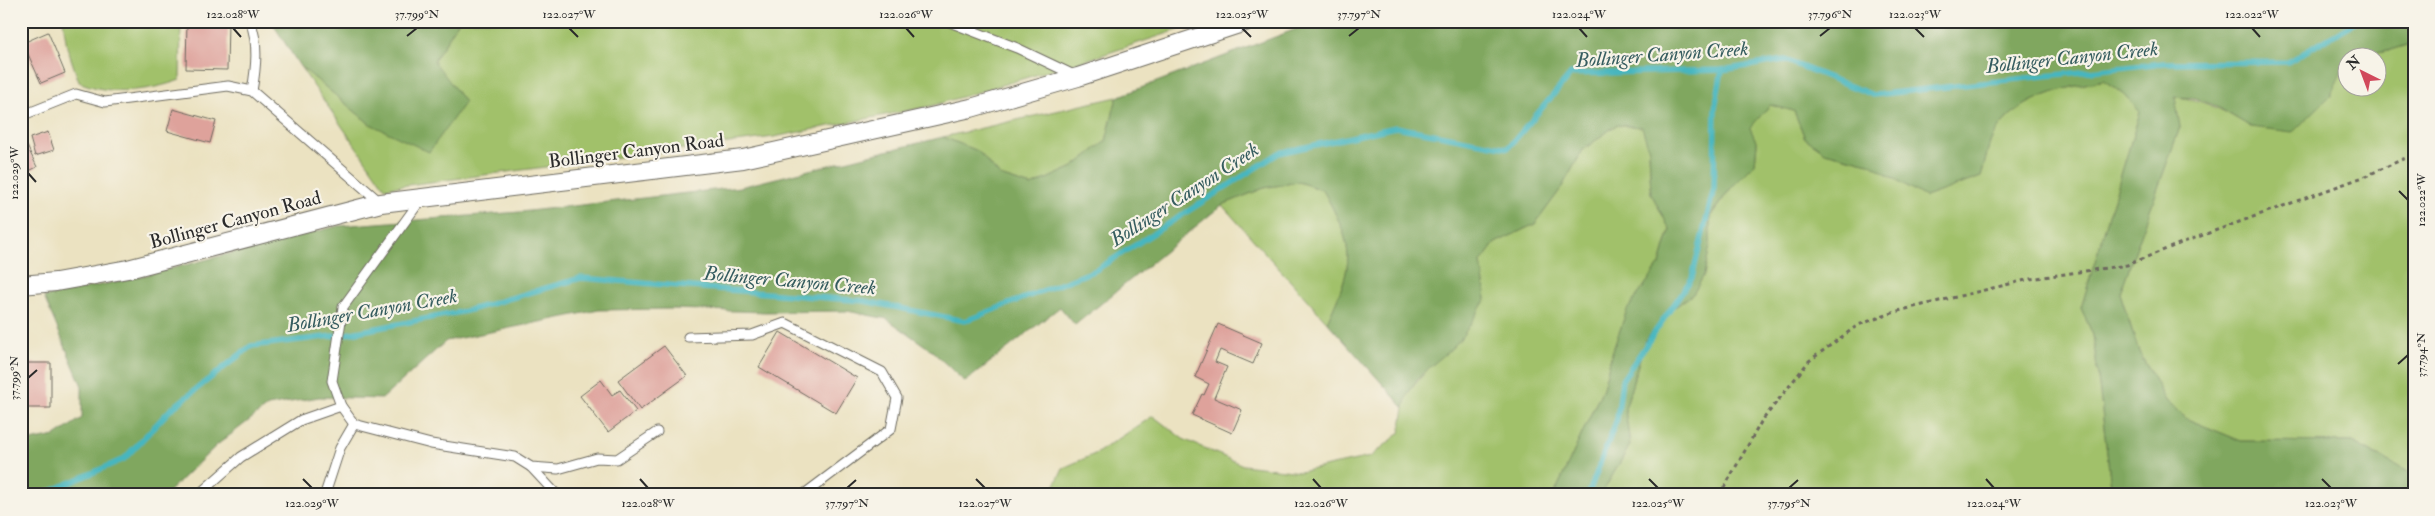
<svg xmlns="http://www.w3.org/2000/svg" width="2435" height="516" viewBox="0 0 2435 516" font-family="'IM FELL Double Pica',serif">
	<style>
		.green { fill: #a1c16a; stroke: #66764a }
		.forest { fill: #80a75e; stroke: #566944 }
		.lines { fill: none; stroke-linecap: round; stroke-linejoin: round }
		.stream { stroke: #47b6bf; stroke-width: 5.5 }
		.building { fill: #dea29b }
		.service-casing { stroke: #6e6b60; stroke-width: 11 }
		.minor-casing { stroke: #6e6b60; stroke-width: 20 }
		.path { stroke: #6e6b60; stroke-width: 3; stroke-dasharray: 4 4; stroke-linecap: butt }
		.service { stroke: #fff; stroke-width: 9 }
		.minor { stroke: #fff; stroke-width: 18 }
		.ticks { fill: none; stroke: #2b2b2b; stroke-width: 2 }
		.labels { text-anchor: middle; stroke-width: 4.5; stroke-linejoin: round; paint-order: stroke }
		.street-label { font-size: 19px; fill: #2b2b2b; stroke: #f7f3e8 }
		.water-label { font-size: 20px; font-style: italic; fill: #355c5f; stroke: #f7f3e8 }
		.neatline { fill: none; stroke: #2b2b2b; stroke-width: 2 }
		.ticks-label { font-size: 12px; text-anchor: middle; fill: #2b2b2b }
	</style>
	<rect width="100%" height="100%" fill="#f7f3e8"/>
	<filter id="ink" filterUnits="userSpaceOnUse"><feTurbulence type="fractalNoise" baseFrequency=".02" numOctaves="2"/><feDisplacementMap in="SourceGraphic" scale="10" xChannelSelector="R" yChannelSelector="G"/><feConvolveMatrix kernelMatrix="1 2 1 2 8 2 1 2 1" color-interpolation-filters="sRGB"/></filter>
	<filter id="wash" filterUnits="userSpaceOnUse"><feTurbulence type="fractalNoise" baseFrequency=".0096" numOctaves="4" result="noise"/><feDisplacementMap in="SourceGraphic" scale="20" xChannelSelector="R" yChannelSelector="G"/><feGaussianBlur stdDeviation="1.12" result="paint"/><feColorMatrix in="noise" values="0 0 0 0 0 0 0 0 0 0 0 0 0 0 0 0 0 1.4 0 .05"/><feComposite in="paint" operator="in"/></filter>
	<g filter="url(#wash)">
		<rect width="100%" height="100%" fill="#ebe2c1"/>
		<g class="green">
			<path d="M63 21H181L180 80C150 91 110 96 79 82L67 47Z"/>
			<path d="M459 21H1205L1096 57 931 106 774 137 385 188 299 65 370 124 434 61Z"/>
			<path d="M2414 43V475L2352 442 2241 441 2187 419 2166 401 2139 352 2120 293 2180 127 2174 97C2205 99 2226 112 2251 127L2330 96 2347 60 2348 88H2378V58L2353 57 2388 51Z"/>
			<path d="M2103 80 2123 93 2140 112 2081 308 2093 335 2111 486 2103 495H1601L1630 445 1625 409 1645 341 1671 310 1693 294 1704 275 1710 245V217L1731 188 1755 164 1757 143 1749 128 1770 105 1794 111 1805 138 1825 152 1869 163 1925 197 1981 177C1985 165 1987 147 1993 136 2016 97 2063 89 2103 80Z"/>
			<path d="M1117 97 1106 141 1073 167 1031 186 1000 176 978 151 943 137Z"/>
			<path d="M1616 125 1643 127 1649 150 1651 193 1670 229 1660 264 1627 310 1612 353 1603 388 1554 495H986L999 489 1036 493 1053 489 1063 468 1097 453 1153 416 1183 439 1243 465 1300 472 1370 457 1400 433 1406 395 1432 364 1455 345 1486 299 1481 262 1495 243 1535 224 1560 190 1583 150Z"/>
			<path d="M1298 182 1323 190C1356 250 1355 261 1327 322L1222 205 1264 188Z"/>
		</g>
		<g class="forest">
			<path d="M271 21H459L434 61 465 102 429 152 370 124 299 65Z"/>
			<path d="M1317 21H1902L1907 29 1944 21H2414V43L2388 51 2348 58 2330 96 2293 132 2251 127 2216 106 2194 98 2175 97 2180 127 2120 293 2139 352 2166 401 2187 419 2241 441 2352 442 2414 475V495H2103L2111 486 2093 335 2081 308 2140 112 2123 93 2103 80C2062 89 2016 97 1993 136 1987 147 1985 165 1981 177L1925 197 1869 163 1825 152 1805 138 1794 111 1770 105 1750 128 1757 143 1755 164 1731 188 1710 216V245L1704 275 1693 294 1671 310 1645 341 1625 409 1630 445 1601 495H1554L1603 388 1612 353 1627 310 1660 264 1670 230 1651 193 1649 150 1642 127 1616 125 1583 150 1560 190 1535 224 1495 243 1481 262 1486 299C1476 314 1467 332 1455 345 1436 364 1408 379 1404 408L1327 322C1355 261 1356 250 1323 190L1298 182 1264 188 1222 205 1075 325 1060 307 965 382 931 350 887 319 847 311 765 312 672 309 599 310 446 341 382 399 319 397 268 406 217 445 165 495H21V443L55 436 82 418V386L44 297 138 277 338 226 520 212 740 187 943 137 978 151 1000 176 1031 186 1073 167 1106 141 1117 97Z"/>
		</g>
		<g class="lines">
			<g class="stream">
				<path d="M42 495 124 459 170 410 251 346 341 335 466 311 581 278 864 301 965 321 1096 270 1279 153 1396 127 1508 148 1571 74 1722 70 1785 60 1873 95 2163 63 2288 62 2358 21"/>
				<path d="M1588 495 1617 419 1622 380 1692 278 1714 188 1715 108 1722 70"/>
			</g>
		</g>
		<g id="blocks">
			<g class="building">
				<path d="M187 21H228L227 70 186 69Z"/>
				<path d="M48 32 65 73 41 83 23 43Z"/>
				<path d="M173 109 216 121 210 143 167 131Z"/>
				<path d="M48 132 54 150 35 156 30 138Z"/>
				<path d="M27 146 37 167 21 175V148Z"/>
				<path d="M1218 324 1262 343 1253 364 1220 350 1215 362 1227 367 1214 398 1242 410 1232 433 1192 415 1202 394 1204 395 1209 384 1195 377Z"/>
				<path d="M780 332 857 378 836 413 759 367Z"/>
				<path d="M664 346 687 376 640 410 618 380Z"/>
				<path d="M21 363H51V408H26V394H21Z"/>
				<path d="M601 380 612 395 620 390 636 411 608 432 580 396Z"/>
			</g>
		</g>
	</g>
	<g filter="url(#ink)">
		<use href="#blocks" fill-opacity="0" stroke="#6e6b60" stroke-width="1"/>
		<g class="lines">
			<g class="service-casing">
				<g id="service">
					<path d="M250 21C259 43 256 68 252 91"/>
					<path d="M947 21 1017 48 1076 76"/>
					<path d="M21 116 76 94 105 102 228 86 252 91 381 203"/>
					<path d="M422 198 343 307 332 381 341 406 354 424 431 444 515 457 531 467 558 469 597 458 617 459 657 432"/>
					<path d="M688 337 752 335 785 323 882 372 897 398 891 429 803 495"/>
					<path d="M531 467 557 495"/>
					<path d="M198 495 241 457 301 420 341 406"/>
					<path d="M327 495 326 491 340 448 354 424"/>
				</g>
			</g>
			<g class="minor-casing">
				<path id="minor" d="M21 285 56 282 128 269 381 203 743 159 971 108 1078 77 1248 21"/>
			</g>
			<path class="path" d="M1720 495 1761 422 1809 361 1858 325 1898 311 2030 279 2127 265 2184 242 2366 176 2414 154"/>
			<use href="#service" class="service"/>
			<use href="#minor" class="minor"/>
		</g>
	</g>
	<path class="ticks" d="M233 28 241 37M569 28 578 37M906 28 914 37M1242 28 1251 37M1579 28 1587 37M1915 28 1924 37M2252 28 2260 37M407 36 417 28M1349 36 1359 28M1820 36 1830 28M28 173 36 182M2399 191 2408 200M2398 364 2408 355M28 378 37 370M303 479 312 488M640 479 648 488M976 479 985 488M1313 479 1321 488M1649 479 1658 488M1986 479 1994 488M2322 479 2331 488M847 488 856 480M1789 488 1798 480"/>
	<g class="labels">
		<g class="street-label">
			<text transform="translate(636 150) rotate(-7)" y="7">Bollinger Canyon Road</text>
			<text transform="translate(235 219) rotate(-15)" y="7">Bollinger Canyon Road</text>
		</g>
		<g class="water-label">
			<text transform="translate(1662 54) rotate(-4)" y="7">Bollinger Canyon Creek</text>
			<text transform="translate(2072 57) rotate(-6)" y="7">Bollinger Canyon Creek</text>
			<text transform="translate(1184 194) rotate(-33)" y="7">Bollinger Canyon Creek</text>
			<text transform="translate(790 280) rotate(5)" y="7">Bollinger Canyon Creek</text>
			<text transform="translate(372 310) rotate(-10)" y="7">Bollinger Canyon Creek</text>
		</g>
	</g>
	<rect width="2435" height="516" fill="none" stroke="#f7f3e8" stroke-width="55"/>
	<g transform="translate(2362 72) rotate(318)"><circle r="24" fill="#f7f3e8" stroke="#a5a39c"/>
	<path d="M0-4L9 19L0 12L-9 19Z" fill="#d1495b"/>
	<text y="-8" font-size="14" font-weight="bold" text-anchor="middle" fill="#2b2b2b">N</text>
	</g>
	<rect x="28" y="28" width="2380" height="460" class="neatline"/>
	<g class="ticks-label">
		<text x="233" y="18">122.028°W</text>
		<text x="417" y="18">37.799°N</text>
		<text x="569" y="18">122.027°W</text>
		<text x="906" y="18">122.026°W</text>
		<text x="1242" y="18">122.025°W</text>
		<text x="1359" y="18">37.797°N</text>
		<text x="1579" y="18">122.024°W</text>
		<text x="1830" y="18">37.796°N</text>
		<text x="1915" y="18">122.023°W</text>
		<text x="2252" y="18">122.022°W</text>
		<text transform="translate(14 173) rotate(-90)" y="4">122.029°W</text>
		<text transform="translate(2421 200) rotate(-90)" y="4">122.022°W</text>
		<text transform="translate(2421 355) rotate(-90)" y="4">37.794°N</text>
		<text transform="translate(14 378) rotate(-90)" y="4">37.799°N</text>
		<text x="312" y="507">122.029°W</text>
		<text x="648" y="507">122.028°W</text>
		<text x="847" y="507">37.797°N</text>
		<text x="985" y="507">122.027°W</text>
		<text x="1321" y="507">122.026°W</text>
		<text x="1658" y="507">122.025°W</text>
		<text x="1789" y="507">37.795°N</text>
		<text x="1994" y="507">122.024°W</text>
		<text x="2331" y="507">122.023°W</text>
	</g>
</svg>
